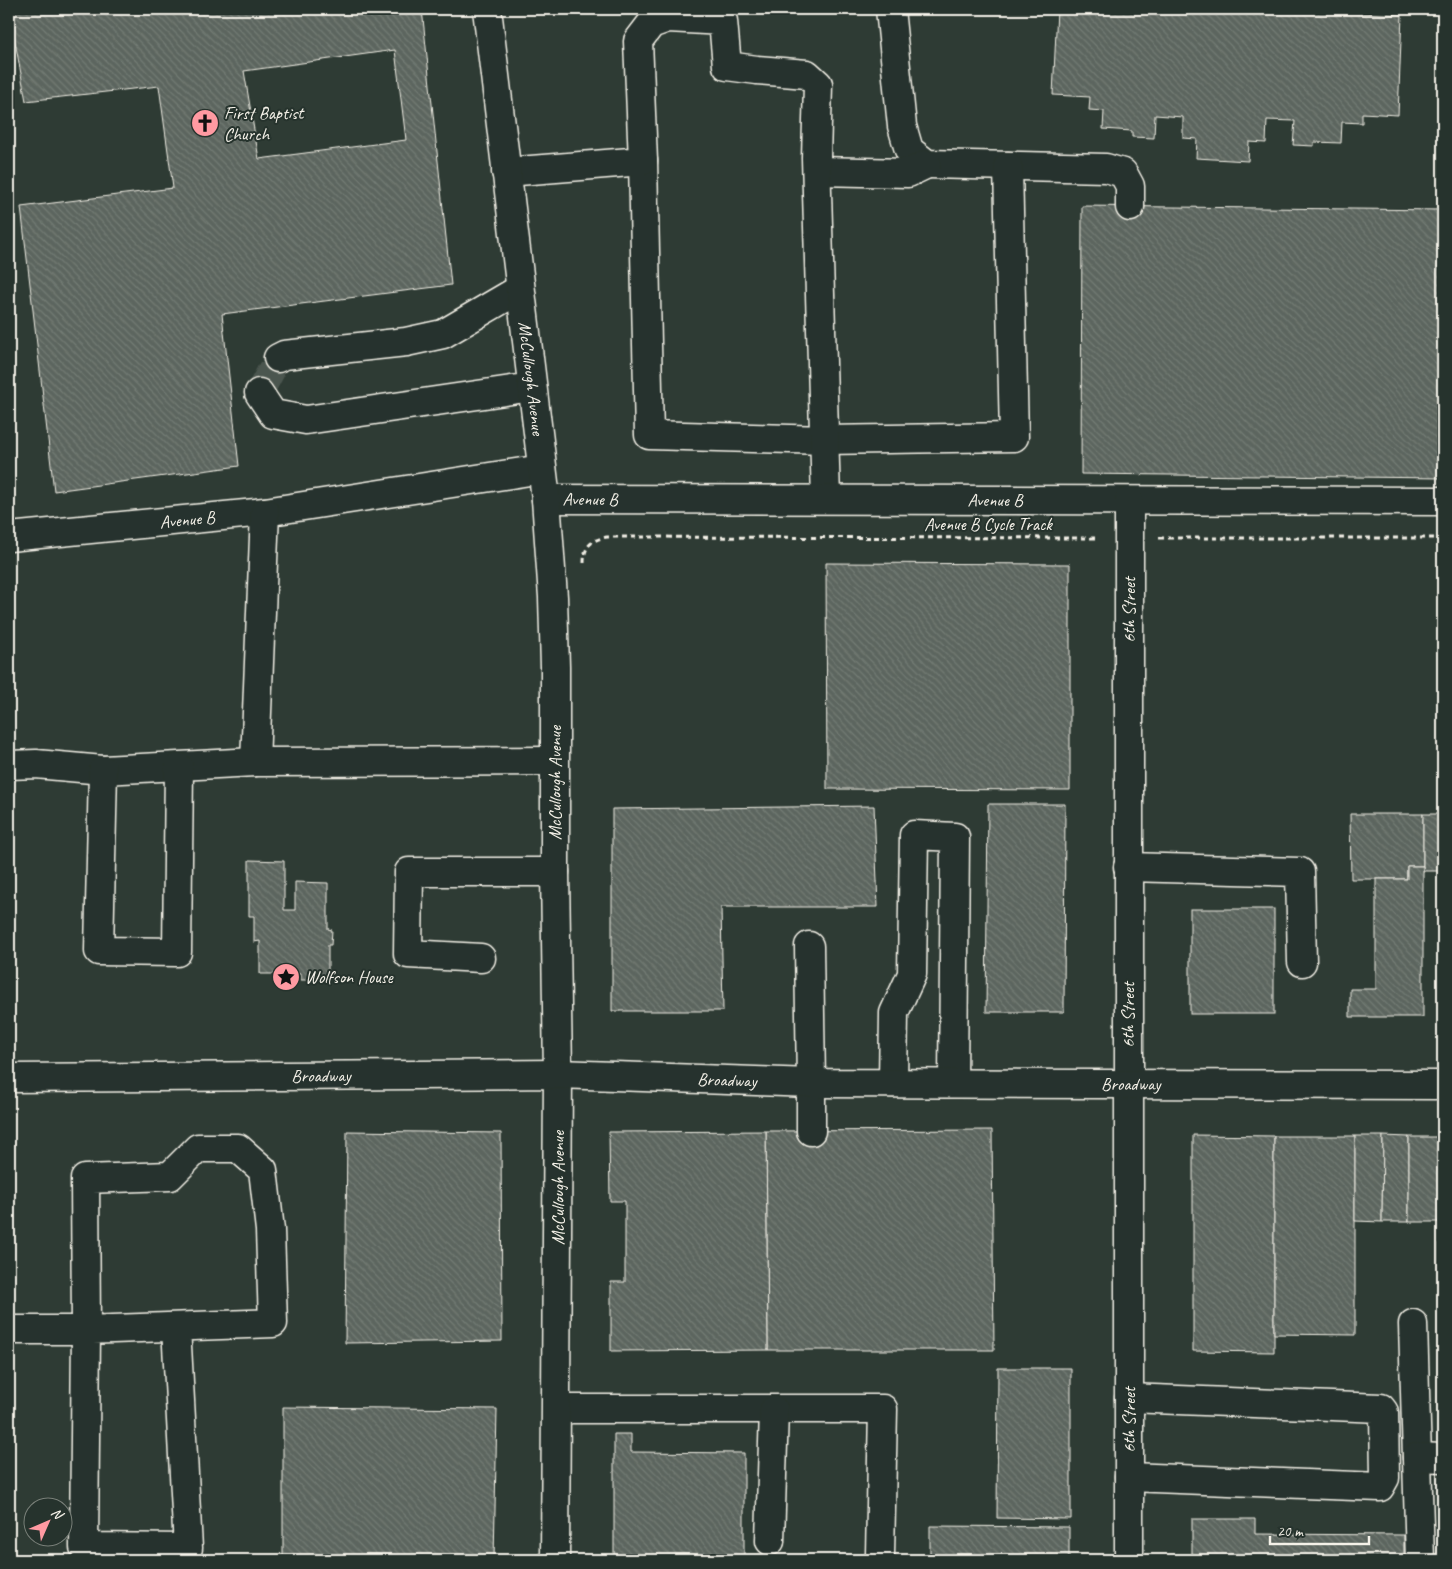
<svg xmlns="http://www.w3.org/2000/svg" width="1452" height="1569" viewBox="0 0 1452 1569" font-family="Caveat,sans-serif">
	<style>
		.building { fill: url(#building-back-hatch); stroke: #f4f1e8; fill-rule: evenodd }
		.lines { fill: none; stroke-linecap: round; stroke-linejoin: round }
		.minor-tunnel { stroke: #4c564f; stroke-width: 28; stroke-dasharray: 28 14; stroke-linecap: butt }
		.minor-casing { stroke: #f4f1e8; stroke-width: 31 }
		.major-casing { stroke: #f4f1e8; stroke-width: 31 }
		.path { stroke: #f4f1e8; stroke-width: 3; stroke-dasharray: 5 4; stroke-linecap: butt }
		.minor { stroke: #26332d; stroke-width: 28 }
		.major { stroke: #26332d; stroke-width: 28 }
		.labels { text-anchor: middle; stroke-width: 4; stroke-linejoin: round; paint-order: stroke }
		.poi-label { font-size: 18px; fill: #f4f1e8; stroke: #26332d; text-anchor: start }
		.street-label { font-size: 18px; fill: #f4f1e8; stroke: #26332d }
	</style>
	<defs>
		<pattern id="building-back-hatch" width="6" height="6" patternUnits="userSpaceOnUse" patternTransform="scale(1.25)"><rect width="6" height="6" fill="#5c655e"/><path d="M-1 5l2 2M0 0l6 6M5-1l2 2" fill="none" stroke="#747c75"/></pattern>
	</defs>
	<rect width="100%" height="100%" fill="#2e3b34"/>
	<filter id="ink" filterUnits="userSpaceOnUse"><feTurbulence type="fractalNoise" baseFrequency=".02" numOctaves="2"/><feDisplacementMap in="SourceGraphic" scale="10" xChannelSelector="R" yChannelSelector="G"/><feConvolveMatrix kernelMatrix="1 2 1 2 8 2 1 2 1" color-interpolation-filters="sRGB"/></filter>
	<g filter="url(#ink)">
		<g class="building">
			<path d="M9 9H422L451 285 222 314 239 466 54 491 21 207 173 188 159 86 26 101ZM395 50 406 140 259 159 244 71Z"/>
			<path d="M1057 9H1278L1402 15 1398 115 1362 113V123L1342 122 1341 143 1314 142V146L1293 145 1295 121 1267 120 1266 143 1249 142 1248 161 1196 158 1197 139 1183 138V117L1155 115 1154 138 1132 137V131L1103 129 1104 111 1089 110 1090 97 1053 95Z"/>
			<path d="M1082 206 1443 210V478L1081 474Z"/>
			<path d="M826 563 1070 564V790L827 789Z"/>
			<path d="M988 804H1065L1064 1012H986Z"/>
			<path d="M874 806 878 907H721L723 1011H612V809Z"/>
			<path d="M1350 814H1423V866H1407V879H1351Z"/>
			<rect x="1423" y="814" width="20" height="57"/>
			<path d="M249 860 284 861V910H295V882L328 883V929L332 930 331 945H328V980H301V974H260V941L254 942V916H249Z"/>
			<path d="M1407 866H1423V1017H1350V989H1376V879H1407Z"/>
			<rect x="1190" y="909" width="84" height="105"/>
			<path d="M992 1130 994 1350H768L766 1131Z"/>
			<path d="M347 1131 501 1133 502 1341 345 1343Z"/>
			<path d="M766 1131 768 1350 611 1351V1282H625V1201H610L609 1132Z"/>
			<path d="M1193 1135 1274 1136V1352L1193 1351Z"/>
			<path d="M1274 1136H1355V1335L1274 1334Z"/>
			<path d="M1355 1136H1383L1382 1222 1355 1221Z"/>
			<path d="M1383 1136 1409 1137V1222H1382Z"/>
			<rect x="1409" y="1137" width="31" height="85"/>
			<rect x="1440" y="1137" width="3" height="191"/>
			<path d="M998 1368H1071V1519L997 1518Z"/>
			<path d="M283 1407 497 1409 494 1560H283Z"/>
			<path d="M614 1434H631V1452L744 1453V1560H614Z"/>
			<path d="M1192 1519H1255V1534L1404 1535V1560H1192Z"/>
			<path d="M930 1526 1069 1527V1560H930Z"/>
		</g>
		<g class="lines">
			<path class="minor-tunnel" d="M259 393 278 358"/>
			<g class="minor-casing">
				<g id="minor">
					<path d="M890 9 902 126 909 150 927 164 1106 168 1123 173 1130 186V207"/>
					<path d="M643 161 649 435 825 440 1014 437 1008 166"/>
					<path d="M817 171 908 173 927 164"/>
					<path d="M506 172 643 161 638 41 651 24 668 18 723 21 727 66 757 70 807 74 818 84 816 158 826 499"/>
					<path d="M278 358 284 355 406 342 443 334 520 289"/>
					<path d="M259 393 273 414 306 420 532 387"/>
					<path id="s1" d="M546 499 1443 501"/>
					<path id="s2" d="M9 537 265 512 542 469"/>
					<path d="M255 762 265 512"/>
					<path d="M9 765 36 764 103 770 255 762 554 761"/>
					<path d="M103 770 99 951 177 952 179 767"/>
					<path d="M1128 867 1300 872 1302 962"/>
					<path d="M809 946 811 1083V1131"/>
					<path d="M481 958 408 954 409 872H555"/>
					<path d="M893 1083 894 1013 912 974 914 835 955 837 953 1083"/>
					<path d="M1413 1324 1420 1560"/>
					<path d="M9 1330H86L85 1179 170 1176 198 1148H238L263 1170 270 1230 273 1323 86 1330 84 1547 188 1548 176 1327"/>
					<path d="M1129 1398 1381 1408 1384 1412 1385 1478 1380 1487 1129 1477"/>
					<path d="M557 1409H883L880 1555"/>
					<path d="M1417 1457 1443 1458"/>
					<path d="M770 1541 774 1410"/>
					<path d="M1129 1560V501"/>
				</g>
			</g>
			<g class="major-casing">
				<g id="major">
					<path id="s3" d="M487 9 546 499 553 597 555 667V872L558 1074 555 1560"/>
					<path id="s4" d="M9 1078 558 1074 811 1083 1443 1085"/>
				</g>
			</g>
			<g class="path">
				<path d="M1159 538H1443"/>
				<path d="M584 563C584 547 590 540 607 537L1098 538"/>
			</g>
			<use href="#minor" class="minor"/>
			<use href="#major" class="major"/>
		</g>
	</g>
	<defs>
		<g id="church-disc" transform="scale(1.4375)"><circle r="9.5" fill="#ff9aa2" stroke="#26332d"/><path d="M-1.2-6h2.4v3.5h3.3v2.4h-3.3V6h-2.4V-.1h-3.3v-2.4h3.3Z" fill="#111"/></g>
		<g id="sight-disc" transform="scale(1.4375)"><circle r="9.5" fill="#ff9aa2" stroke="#26332d"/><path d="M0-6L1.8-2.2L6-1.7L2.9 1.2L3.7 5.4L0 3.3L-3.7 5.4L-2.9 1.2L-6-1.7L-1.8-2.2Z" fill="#111"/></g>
	</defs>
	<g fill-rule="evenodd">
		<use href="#church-disc" x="205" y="123"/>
		<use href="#sight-disc" x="286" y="977"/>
	</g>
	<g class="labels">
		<g class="poi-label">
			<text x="224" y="119">First Baptist<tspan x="224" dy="21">Church</tspan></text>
			<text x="305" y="983">Wolfson House</text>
		</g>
		<g class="street-label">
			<text dy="6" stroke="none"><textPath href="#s3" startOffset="372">McCullough Avenue</textPath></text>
			<text dy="6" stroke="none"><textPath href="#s1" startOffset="44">Avenue B</textPath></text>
			<text dy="6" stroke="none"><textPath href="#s1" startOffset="449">Avenue B</textPath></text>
			<text dy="6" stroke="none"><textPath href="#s2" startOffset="179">Avenue B</textPath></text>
			<text x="988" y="530">Avenue B Cycle Track</text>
			<text transform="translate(1129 610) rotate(-90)" y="6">6th Street</text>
			<text transform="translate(555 783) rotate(-90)" y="6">McCullough Avenue</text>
			<text transform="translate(1128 1015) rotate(-90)" y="6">6th Street</text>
			<text dy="6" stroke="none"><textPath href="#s4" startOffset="312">Broadway</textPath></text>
			<text dy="6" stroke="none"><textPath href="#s4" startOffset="718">Broadway</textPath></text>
			<text dy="6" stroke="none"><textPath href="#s4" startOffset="1122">Broadway</textPath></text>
			<text transform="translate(558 1188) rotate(-90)" y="6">McCullough Avenue</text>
			<text transform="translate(1129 1420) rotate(-90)" y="6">6th Street</text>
		</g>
	</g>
	<rect width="1452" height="1569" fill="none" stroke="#26332d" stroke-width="30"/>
	<rect x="15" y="15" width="1422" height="1539" fill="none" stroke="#f4f1e8" stroke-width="2" filter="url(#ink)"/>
	<g transform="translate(48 1522) rotate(45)"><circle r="24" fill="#26332d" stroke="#787f78"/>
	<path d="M0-4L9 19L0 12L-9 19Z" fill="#ff9aa2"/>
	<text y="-8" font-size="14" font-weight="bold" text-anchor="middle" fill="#f4f1e8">N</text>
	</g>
	<path d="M1270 1536v8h99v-8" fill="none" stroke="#f4f1e8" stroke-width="2.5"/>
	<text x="1277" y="1536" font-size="15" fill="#f4f1e8" stroke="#26332d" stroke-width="4" paint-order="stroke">20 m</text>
</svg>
